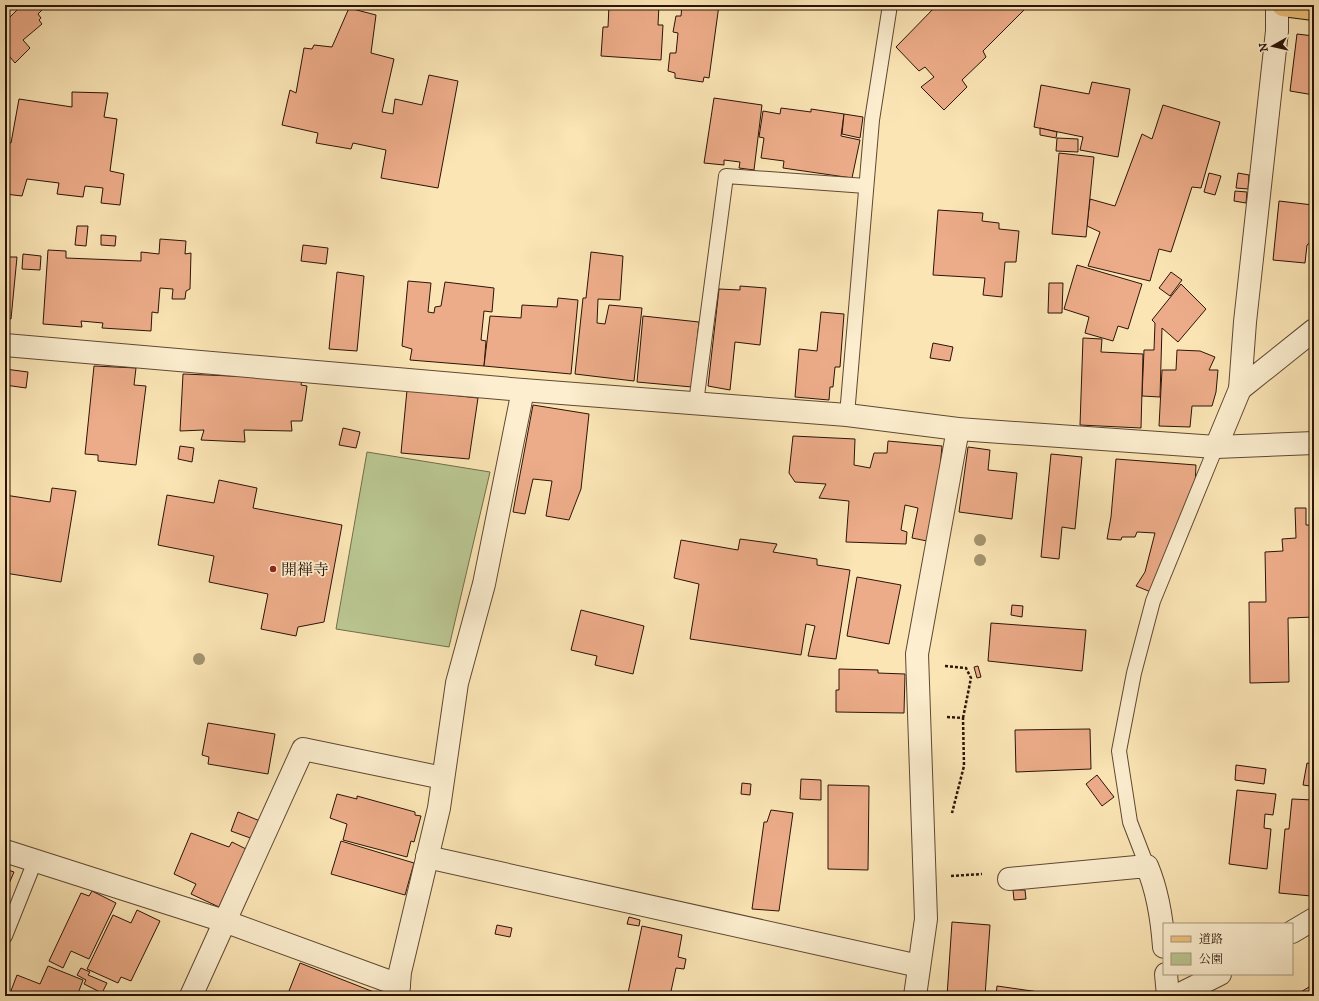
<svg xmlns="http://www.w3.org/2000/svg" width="1319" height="1001" viewBox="0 0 1319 1001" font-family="'IM FELL DW Pica','Noto Serif JP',serif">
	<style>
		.green { fill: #bac691; stroke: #726d4c }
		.building { fill: #edac89; stroke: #2b1408 }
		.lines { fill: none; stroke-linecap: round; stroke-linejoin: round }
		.service-casing { stroke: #5f4833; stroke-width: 16 }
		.minor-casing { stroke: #5f4833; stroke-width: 24 }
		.primary-casing { stroke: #2b1408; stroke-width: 24 }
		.path { stroke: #2b1408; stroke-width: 2.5; stroke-dasharray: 3 2; stroke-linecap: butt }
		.service { stroke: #fceecf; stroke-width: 14 }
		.minor { stroke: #fceecf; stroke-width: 22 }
		.primary { stroke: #eec27a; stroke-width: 22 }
		.tree { fill: #a49470 }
		.poi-dot { fill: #8f2418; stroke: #fceecf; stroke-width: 1.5 }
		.labels { text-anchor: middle; stroke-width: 3.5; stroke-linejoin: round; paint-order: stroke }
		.poi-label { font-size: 16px; fill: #2b1408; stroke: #fceecf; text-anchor: start }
	</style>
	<rect width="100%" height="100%" fill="#fbe5b5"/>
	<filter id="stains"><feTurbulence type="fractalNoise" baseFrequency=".005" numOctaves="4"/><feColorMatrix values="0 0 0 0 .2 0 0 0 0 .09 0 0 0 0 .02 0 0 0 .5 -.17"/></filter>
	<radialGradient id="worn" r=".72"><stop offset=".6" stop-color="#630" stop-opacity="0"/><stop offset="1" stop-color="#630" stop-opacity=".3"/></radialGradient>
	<path class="green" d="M367 452 490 472 449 647 336 629Z"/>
	<g class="building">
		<path d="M22 5H38L43 9 38 14 41 18 39 20 42 24 23 40 30 48 15 63 5 51V36L7 34 5 33V22Z"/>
		<path d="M609 5H659L658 25H663L661 60 601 56 603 27H608Z"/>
		<path d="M682 5H719L709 78 704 77 703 82 675 78V73L668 71 670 53H676L678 33 673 32 676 16H681Z"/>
		<path d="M937 5H1029L983 51 986 57 962 80 967 87 944 110 921 87 934 77 925 67 919 71 896 47Z"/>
		<path d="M349 8 376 15 371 53 394 59 382 112 393 114 395 99 422 105 429 75 458 81 438 188 381 178 386 150 353 143 351 149 316 143 318 133 282 125 290 90 296 93 304 48 312 49 314 45 332 47Z"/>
		<path d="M1297 34 1314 36V95L1290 91Z"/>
		<path d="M1092 82 1130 89 1118 157 1080 150 1083 137 1034 127 1041 85 1089 94Z"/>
		<path d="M72 92 108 93 104 117 117 119 110 171 124 174 120 205 101 203 103 188 85 186 83 197 57 194 59 183 27 179 22 196 5 194V142L11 143 19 99 72 107Z"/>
		<path d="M714 98 762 105 754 170 739 168 740 162 724 160V165L704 163Z"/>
		<path d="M1163 105 1220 122 1201 188 1192 187 1171 252 1159 249 1150 281 1088 266 1100 232 1087 226 1090 199 1115 206 1142 134 1152 139Z"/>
		<path d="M781 108 811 112V109L844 114 841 136 860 140 852 178 783 168 784 161 761 158 764 138 759 137 763 111 780 114Z"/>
		<path d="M844 114 863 117 860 138 842 134Z"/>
		<path d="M1040 128 1057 132 1056 138 1040 135Z"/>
		<path d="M1057 138 1078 139V152L1056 151Z"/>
		<path d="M1059 153 1094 157 1086 237 1052 234Z"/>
		<path d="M1209 173 1221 176 1215 195 1204 192Z"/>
		<path d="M1238 173 1249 175 1248 189 1236 188Z"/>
		<path d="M1235 191 1247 192 1246 203 1234 201Z"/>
		<path d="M1279 201 1313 205 1314 240 1307 245 1305 263 1273 260Z"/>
		<path d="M938 210 983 213 982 221 999 223V229L1019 231 1016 262H1005L1002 297 983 295 985 278 933 275Z"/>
		<path d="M77 226H88L86 246 75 245Z"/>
		<path d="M101 235 116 236 115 246 101 245Z"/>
		<path d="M160 239 186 241 185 254 191 253 190 289 186 291 185 299H172L173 289 160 288 158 313 152 312 151 331 102 328 103 323 81 321 82 327 43 324 48 250 66 251V258L141 261V252L159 254Z"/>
		<path d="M303 245 328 248 326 264 301 261Z"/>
		<path d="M591 252 623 256 620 300 598 299 597 323 605 324 609 305 642 308 634 381 575 374 583 298H586Z"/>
		<path d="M23 254 41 256 40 270 22 269Z"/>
		<path d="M5 257H17L11 319 5 318Z"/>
		<path d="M1077 265 1142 284 1128 329 1118 326 1113 341 1085 333 1089 317 1064 309Z"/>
		<path d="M337 272 364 276 357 351 329 349Z"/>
		<path d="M1171 272 1182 280 1170 296 1159 288Z"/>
		<path d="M408 281 431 283 428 312 434 313 435 307 441 306 445 282 494 288 492 312 484 311 481 340 486 341 484 366 410 360 412 349 402 346Z"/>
		<path d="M1049 283H1063L1062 313H1048Z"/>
		<path d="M1181 284 1206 309 1178 342 1162 328 1160 397 1142 396 1144 350H1154L1155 323 1152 320Z"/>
		<path d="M740 286 766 288 760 345 735 342 730 390 708 386 719 289 740 290Z"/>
		<path d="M558 298 578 300 571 374 484 366 490 316 521 318 522 305 557 307Z"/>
		<path d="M821 312 844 314 840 367H835L833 387H830L829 400 795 397 799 349 817 351Z"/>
		<path d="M643 316 699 322 692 387 637 382Z"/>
		<path d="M1083 338 1102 339 1101 352 1143 354 1141 428 1080 425Z"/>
		<path d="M933 343 953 347 950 361 930 358Z"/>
		<path d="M1177 350 1200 351 1215 357 1209 370H1218L1216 392 1212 406H1192L1190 427 1159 426 1162 370H1176Z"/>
		<path d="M94 366 136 368 134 385 146 386 136 465 98 461V455L85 454Z"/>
		<path d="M5 369 28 372 26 388 5 385Z"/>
		<path d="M183 374 302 379 301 385 307 386 302 421H291L292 431 244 430 245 442 201 440 204 430 180 431Z"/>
		<path d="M407 390 478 398 469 459 401 453Z"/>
		<path d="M533 405 589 414 581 489 569 520 546 516 552 481 533 479 525 514 513 512Z"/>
		<path d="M343 428 360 432 356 448 339 445Z"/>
		<path d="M793 436 855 439 854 465 870 468 874 453H887L888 441 942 446 938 492 927 541 912 538 918 508 905 505 901 530 907 532 906 544 846 542 849 501 819 498 826 484 795 482 789 473Z"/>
		<path d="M180 446 194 448 192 462 178 459Z"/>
		<path d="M968 447 990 450 988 470 1017 473 1012 519 959 512Z"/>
		<path d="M1051 454 1082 457 1075 529 1062 527 1059 559 1041 557Z"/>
		<path d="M1116 459 1196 465 1195 486 1151 592 1136 586 1145 572 1155 533 1137 532 1135 537H1122L1121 540 1107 539 1111 517Z"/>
		<path d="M219 480 257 488 253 508 342 525 324 622 298 627 296 636 261 629 268 594 209 582 214 556 158 545 167 495 214 503Z"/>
		<path d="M52 488 76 491 61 582 5 573V495L50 502Z"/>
		<path d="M1295 508H1306V525H1314V617L1288 618 1289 682 1250 683 1249 602H1266L1265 552 1283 551 1282 539 1296 538Z"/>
		<path d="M740 539 777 544 773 552 817 559V565L850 570 836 659 808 656 815 626 806 624 801 655 690 639 699 584 674 578 681 540 738 550Z"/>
		<path d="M857 577 901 585 889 644 847 636Z"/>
		<path d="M1012 605 1023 606 1022 617 1011 615Z"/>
		<path d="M581 610 644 626 633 674 595 665 597 656 571 650Z"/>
		<path d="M991 623 1086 630 1082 671 988 661Z"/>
		<path d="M978 666 981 677 977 678 974 667Z"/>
		<path d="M839 669 878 670V673L905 674 904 713 836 712V690H839Z"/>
		<path d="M208 723 275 734 268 774 208 764 209 757 202 755Z"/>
		<path d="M1090 729 1091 769 1016 772 1015 730Z"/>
		<path d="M1307 763 1313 764 1310 786 1303 785Z"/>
		<path d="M1236 765 1266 769 1264 784 1235 780Z"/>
		<path d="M1097 775 1114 797 1102 806 1086 784Z"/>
		<path d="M801 779 821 780V800L800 799Z"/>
		<path d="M742 783 751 784 750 795 741 794Z"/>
		<path d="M828 785 869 786 868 870 828 869Z"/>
		<path d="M1237 790 1276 794 1273 815 1265 814 1264 828 1271 829 1267 869 1229 864Z"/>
		<path d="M337 794 357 799V796L415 812V815L421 816 414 842 411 841 407 857 343 840 347 824 330 818Z"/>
		<path d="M1292 799 1313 800 1310 831H1314V864L1311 896 1279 893 1285 829H1289Z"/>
		<path d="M771 810 793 813 779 911 752 909 764 822H767Z"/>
		<path d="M238 812 260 821 253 839 231 831Z"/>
		<path d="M191 833 229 847 232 842 246 849 219 907 191 894 196 884 174 874Z"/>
		<path d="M341 841 414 863 405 895 331 874Z"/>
		<path d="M5 869 14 872 5 893Z"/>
		<path d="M1013 890H1025L1026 899 1014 900Z"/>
		<path d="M92 891 116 903 89 959 71 951 63 968 49 961 81 893 89 896Z"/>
		<path d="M137 910 160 921 131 981 121 977 118 983 87 969 113 915 131 923Z"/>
		<path d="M629 917 640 920 639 926 627 924Z"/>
		<path d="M952 922 990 925 985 996H947Z"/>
		<path d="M497 925 512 928 510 937 495 934Z"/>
		<path d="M642 926 682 935 678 957 686 959 684 969 676 968 670 996H640L628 993Z"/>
		<path d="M300 963 384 996H287Z"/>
		<path d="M48 966 83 980 77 996H9L17 975 40 984Z"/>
		<path d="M81 968 90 972 88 975 107 983 102 993 84 984 86 980 77 975Z"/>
		<path d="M997 986 1046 993 1045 996H996Z"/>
		<path d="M1309 987 1314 996H1294Z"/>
	</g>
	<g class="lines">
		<g class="service-casing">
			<g id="service">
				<path d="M696 403 726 176 866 186"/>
				<path d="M847 415 872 120 890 5"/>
				<path d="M1147 866 1130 822 1119 751 1134 673 1153 601 1216 447"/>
				<path d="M5 936 35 861"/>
			</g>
		</g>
		<g class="minor-casing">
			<g id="minor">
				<path d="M5 345 523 390 847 415 958 429 1216 447 1314 443"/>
				<path d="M1240 389 1314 330"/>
				<path d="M1216 447 1240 389 1245 322 1277 31V5"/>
				<path d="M5 851 224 921 399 985"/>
				<path d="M427 857 919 966"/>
				<path d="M1009 879 1147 866C1158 892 1162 919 1164 947"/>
				<path d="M1292 932 1314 919"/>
				<path d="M1166 974 1168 996"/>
				<path d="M191 996 303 749 443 778"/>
				<path d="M398 996 400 972 439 808 457 683 484 584 523 390"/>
				<path d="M915 996 926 919 917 654 958 429"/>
				<path d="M1176 996 1220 974"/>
			</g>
		</g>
		<g class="primary-casing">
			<path id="primary" d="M1283 5 1314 9"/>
		</g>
		<g class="path">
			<path d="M945 666 966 668 971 678 963 718"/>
			<path d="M947 717 963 718 964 766 952 813"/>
			<path d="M951 876 982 874"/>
		</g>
		<use href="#service" class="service"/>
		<use href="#minor" class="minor"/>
		<use href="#primary" class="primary"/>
	</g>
	<g class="tree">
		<circle cx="980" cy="540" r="6"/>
		<circle cx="980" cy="560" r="6"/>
		<circle cx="199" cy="659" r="6"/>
	</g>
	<circle class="poi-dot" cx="273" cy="569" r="4"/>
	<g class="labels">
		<g class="poi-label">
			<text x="281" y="575">開禅寺</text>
		</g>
	</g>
	<rect width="1319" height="1001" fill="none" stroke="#fbe5b5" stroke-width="20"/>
	<rect x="6" y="6" width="1307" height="989" fill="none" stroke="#2b1408" stroke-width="2"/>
	<rect x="10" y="10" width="1299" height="981" fill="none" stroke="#2b1408"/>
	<rect x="1163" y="923" width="130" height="52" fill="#fceecf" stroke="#a8977f"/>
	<rect x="1171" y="936" width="20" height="6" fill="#eec27a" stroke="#a8977f"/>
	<text x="1199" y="943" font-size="12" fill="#2b1408">道路</text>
	<rect x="1171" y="953" width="20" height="12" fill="#bac691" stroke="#a8977f"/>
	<text x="1199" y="963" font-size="12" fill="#2b1408">公園</text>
	<g transform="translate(1273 46) rotate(262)" stroke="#fceecf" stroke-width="3" paint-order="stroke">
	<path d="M0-3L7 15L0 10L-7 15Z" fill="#2b1408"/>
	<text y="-6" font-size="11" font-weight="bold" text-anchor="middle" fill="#2b1408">N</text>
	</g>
	<rect width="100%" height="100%" filter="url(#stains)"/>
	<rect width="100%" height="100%" fill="url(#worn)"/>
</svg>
